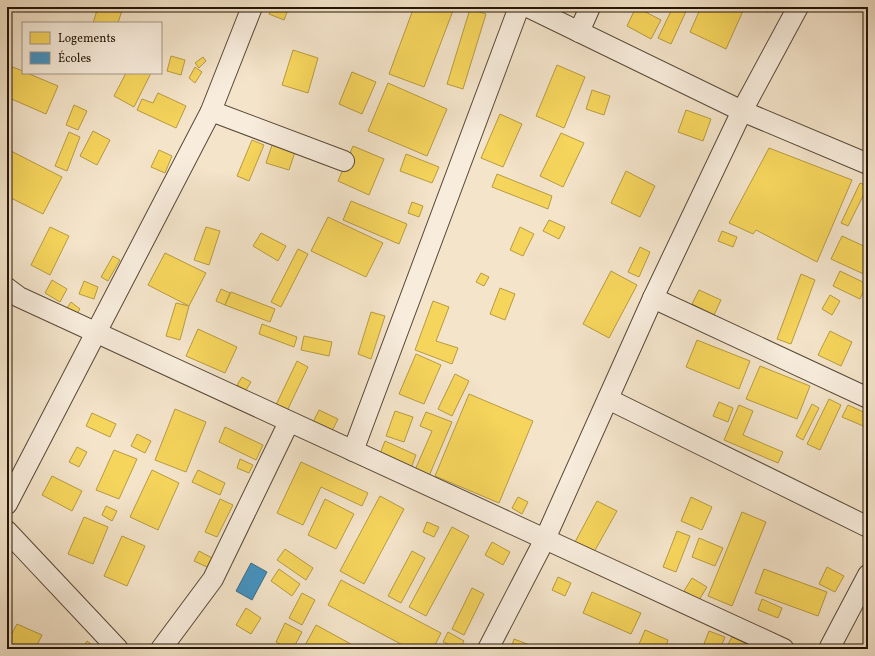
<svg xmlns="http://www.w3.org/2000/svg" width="875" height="656" viewBox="0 0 875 656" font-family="Vollkorn,serif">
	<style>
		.homes { fill: #f6d55c; stroke: #b79b42 }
		.schools { fill: #4393c3; stroke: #396d8b }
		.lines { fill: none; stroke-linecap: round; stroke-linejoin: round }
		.minor-casing { stroke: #574938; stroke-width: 22 }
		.minor { stroke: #f8eddd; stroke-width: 20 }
	</style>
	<rect width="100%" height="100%" fill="#f4e4ca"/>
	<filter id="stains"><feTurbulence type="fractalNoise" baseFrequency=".005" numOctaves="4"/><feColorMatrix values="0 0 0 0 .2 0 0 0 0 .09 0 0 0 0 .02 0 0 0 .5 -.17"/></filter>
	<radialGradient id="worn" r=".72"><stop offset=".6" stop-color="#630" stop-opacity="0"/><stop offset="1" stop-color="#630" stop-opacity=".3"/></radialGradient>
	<g class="homes">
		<path d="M98 7H123L118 23H93Z"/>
		<path d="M272 7H289L284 20 269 14Z"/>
		<path d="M414 7H450L454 8 424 87 389 74Z"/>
		<path d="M636 7 661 20 651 39 627 26Z"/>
		<path d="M673 7H688L671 44 658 38Z"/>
		<path d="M701 7H735L743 11 726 49 690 32Z"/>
		<path d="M755 7H770L768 12Z"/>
		<path d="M470 9 486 14 463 89 447 84Z"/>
		<path d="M293 50 318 58 308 93 282 85Z"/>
		<path d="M171 56 185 60 181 75 167 71Z"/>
		<path d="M203 57 206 61 199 68 195 63Z"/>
		<path d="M7 65 23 71V73H27L58 86 46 114 7 97Z"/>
		<path d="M557 65 585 77 564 128 536 116Z"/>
		<path d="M195 67 202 72 195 83 189 78Z"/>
		<path d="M352 72 376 82 362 114 339 104Z"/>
		<path d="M126 73H151L134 107 114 96Z"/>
		<path d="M388 83 447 109 427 156 368 131Z"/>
		<path d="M592 90 610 96 604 115 586 109Z"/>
		<path d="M158 93 186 106 176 128 137 110 142 99 153 103Z"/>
		<path d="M74 105 87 111 78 130 66 125Z"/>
		<path d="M686 110 711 119 703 141 678 132Z"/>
		<path d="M500 114 522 124 503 167 481 158Z"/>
		<path d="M93 131 110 140 97 165 80 156Z"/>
		<path d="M69 132 80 137 67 171 55 166Z"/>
		<path d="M561 133 584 143 563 187 540 176Z"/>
		<path d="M252 140 264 145 249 181 237 176Z"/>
		<path d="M272 145 295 152 289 170 266 163Z"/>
		<path d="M353 146 384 159 369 195 338 181Z"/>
		<path d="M769 148 852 180 817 262 756 230 753 234 729 223Z"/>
		<path d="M7 149 62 177 43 214 7 196Z"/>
		<path d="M159 150 172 156 165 173 151 167Z"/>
		<path d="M406 154 439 167 432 183 400 171Z"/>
		<path d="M626 171 655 186 640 217 611 203Z"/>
		<path d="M497 174 552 196 548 209 492 187Z"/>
		<path d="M860 183 868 186 848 226 841 223Z"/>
		<path d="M351 201 407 224 399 244 343 220Z"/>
		<path d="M412 202 423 206 419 217 408 213Z"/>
		<path d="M328 217 383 243 366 277 311 251Z"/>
		<path d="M549 220 565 227 559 239 543 231Z"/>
		<path d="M50 227 69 236 50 275 31 265Z"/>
		<path d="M206 227 220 231 209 265 194 260Z"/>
		<path d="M520 227 534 234 523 256 510 250Z"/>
		<path d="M722 231 737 237 733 247 718 241Z"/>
		<path d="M261 233 286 246 278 261 253 246Z"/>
		<path d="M842 236 868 248V276L831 259Z"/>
		<path d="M640 247 650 252 639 277 628 272Z"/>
		<path d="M298 249 308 254 281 307 271 302Z"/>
		<path d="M165 253 206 273 189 306 148 285Z"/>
		<path d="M113 256 120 260 108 281 101 277Z"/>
		<path d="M611 271 637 285 609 338 583 324Z"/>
		<path d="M840 271 867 284 860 299 833 286Z"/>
		<path d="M481 273 489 277 484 286 476 282Z"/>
		<path d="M801 274 815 280 791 344 777 339Z"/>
		<path d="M52 280 67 289 60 302 45 293Z"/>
		<path d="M84 281 98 287 94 299 79 294Z"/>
		<path d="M500 288 515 294 505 320 490 314Z"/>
		<path d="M221 289 230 293 225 305 216 301Z"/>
		<path d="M699 290 721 300 714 315 692 304Z"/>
		<path d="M231 292 275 309 270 322 225 305Z"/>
		<path d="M830 295 840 301 832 315 822 309Z"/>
		<path d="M433 301 449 307 436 341 458 348 452 364 415 350Z"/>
		<path d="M868 301V317L863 315Z"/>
		<path d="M71 302 80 309 76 315 67 308Z"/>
		<path d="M176 303 189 306 180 340 166 336Z"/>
		<path d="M371 312 385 316 371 359 358 354Z"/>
		<path d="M262 324 297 337 294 347 259 334Z"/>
		<path d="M198 329 237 347 225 373 186 356Z"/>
		<path d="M830 331 852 342 841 366 818 355Z"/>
		<path d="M868 331V342L864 340Z"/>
		<path d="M304 336 332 342 329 356 301 350Z"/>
		<path d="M697 340 750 361 739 389 686 367Z"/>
		<path d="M416 354 441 365 424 404 399 394Z"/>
		<path d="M297 361 308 367 287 411 276 405Z"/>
		<path d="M760 366 810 386 797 419 746 399Z"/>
		<path d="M455 374 469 381 452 416 438 409Z"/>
		<path d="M242 377 251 382 246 390 237 385Z"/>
		<path d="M469 394 533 421 499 503 435 476Z"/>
		<path d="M829 399 841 405 820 450 807 444Z"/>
		<path d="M719 402 733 408 728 422 713 416Z"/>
		<path d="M812 404 819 408 803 440 796 436Z"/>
		<path d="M739 405 753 411 743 435 783 452 778 463 724 440Z"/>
		<path d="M848 405 868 414V428L842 417Z"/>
		<path d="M175 409 206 422 186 472 155 460Z"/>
		<path d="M319 410 338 419 330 435 311 426Z"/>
		<path d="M395 411 413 417 404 442 386 436Z"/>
		<path d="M426 412 452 422 429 476 415 470 432 431 420 426Z"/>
		<path d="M92 413 116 424 110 437 86 426Z"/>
		<path d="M225 427 263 445 256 460 219 442Z"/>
		<path d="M137 434 151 441 145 453 131 446Z"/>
		<path d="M385 441 416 455 411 468 380 454Z"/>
		<path d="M77 447 87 452 79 467 69 462Z"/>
		<path d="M114 450 137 459 119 499 96 490Z"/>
		<path d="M240 459 253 465 249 473 237 468Z"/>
		<path d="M301 462 368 493 362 506 321 487 303 525 277 513Z"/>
		<path d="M152 470 179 483 158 530 130 517Z"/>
		<path d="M198 470 225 483 220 495 192 482Z"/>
		<path d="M52 476 82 491 72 511 42 495Z"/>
		<path d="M380 496 404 509 364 584 340 571Z"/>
		<path d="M518 497 528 502 522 514 512 508Z"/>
		<path d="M691 497 712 507 702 530 681 521Z"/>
		<path d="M220 499 233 505 217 537 205 532Z"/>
		<path d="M325 499 354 514 336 549 308 535Z"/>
		<path d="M597 501 617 511 594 552 575 542Z"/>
		<path d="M106 506 117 511 112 521 102 515Z"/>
		<path d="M742 512 766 522 732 606 708 596Z"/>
		<path d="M84 517 108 527 93 564 68 554Z"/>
		<path d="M427 522 439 527 434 537 423 532Z"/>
		<path d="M452 527 469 536 426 616 409 607Z"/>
		<path d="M677 531 690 536 676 572 663 567Z"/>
		<path d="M122 536 145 546 127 586 104 576Z"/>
		<path d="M699 538 723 548 715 566 692 557Z"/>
		<path d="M492 542 510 552 503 565 485 555Z"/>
		<path d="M285 549 313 568 306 580 277 560Z"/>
		<path d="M199 551 212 558 207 567 194 561Z"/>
		<path d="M412 551 425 558 401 603 388 596Z"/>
		<path d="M827 567 844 576 835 592 819 584Z"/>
		<path d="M279 569 300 584 292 596 271 581Z"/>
		<path d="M764 569 827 592 818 616 755 593Z"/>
		<path d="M558 577 571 583 565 596 552 590Z"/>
		<path d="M692 578 707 587 699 600 684 591Z"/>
		<path d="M341 580 441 633 433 649H410L328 605Z"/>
		<path d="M472 588 484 594 464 635 452 629Z"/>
		<path d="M592 592 641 613 631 634 583 613Z"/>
		<path d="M302 593 315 600 302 625 289 618Z"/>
		<path d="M762 599 782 608 778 618 758 610Z"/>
		<path d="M246 608 261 618 251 634 236 625Z"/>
		<path d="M285 623 302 632 293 649H289L276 642Z"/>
		<path d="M17 624 42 635 35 649H7V635L10 637Z"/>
		<path d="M316 625 360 649H303Z"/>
		<path d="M645 630 668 640 665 649H637Z"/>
		<path d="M709 631 725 637 720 649H702Z"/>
		<path d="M448 632 464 641 460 649 443 642Z"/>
		<path d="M732 637 756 648 755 649 726 648Z"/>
		<path d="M514 639 535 647V649H511Z"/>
		<path d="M87 641 98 649H82Z"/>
	</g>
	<path class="schools" d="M251 563 267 572 252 600 236 591Z"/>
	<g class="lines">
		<g class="minor-casing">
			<g id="minor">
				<path d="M528 7 742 111 868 164"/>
				<path d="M579 32 590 7"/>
				<path d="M211 111 344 161"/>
				<path d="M7 288 19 297 784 649"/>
				<path d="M653 298 868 398"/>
				<path d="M608 399 868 527"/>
				<path d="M353 451 519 7"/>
				<path d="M7 504 211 111 252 7"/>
				<path d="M7 531 118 649"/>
				<path d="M161 649 213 579 289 422"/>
				<path d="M488 649 545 539 653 298 742 111 798 7"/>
				<path d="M829 649 868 575"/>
			</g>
		</g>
		<use href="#minor" class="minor"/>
	</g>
	<rect width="875" height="656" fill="none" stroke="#f4e4ca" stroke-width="24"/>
	<rect x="8" y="8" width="859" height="640" fill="none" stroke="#231507" stroke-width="2"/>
	<rect x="12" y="12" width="851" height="632" fill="none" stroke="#231507"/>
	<rect x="22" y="22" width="140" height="52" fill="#f8eddd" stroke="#a39787"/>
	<rect x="30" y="32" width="20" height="12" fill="#f6d55c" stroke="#a39787"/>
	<text x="58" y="42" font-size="12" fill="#231507">Logements</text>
	<rect x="30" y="52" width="20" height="12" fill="#4393c3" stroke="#a39787"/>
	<text x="58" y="62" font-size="12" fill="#231507">Écoles</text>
	<rect width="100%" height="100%" filter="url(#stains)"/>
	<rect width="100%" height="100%" fill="url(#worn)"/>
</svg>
